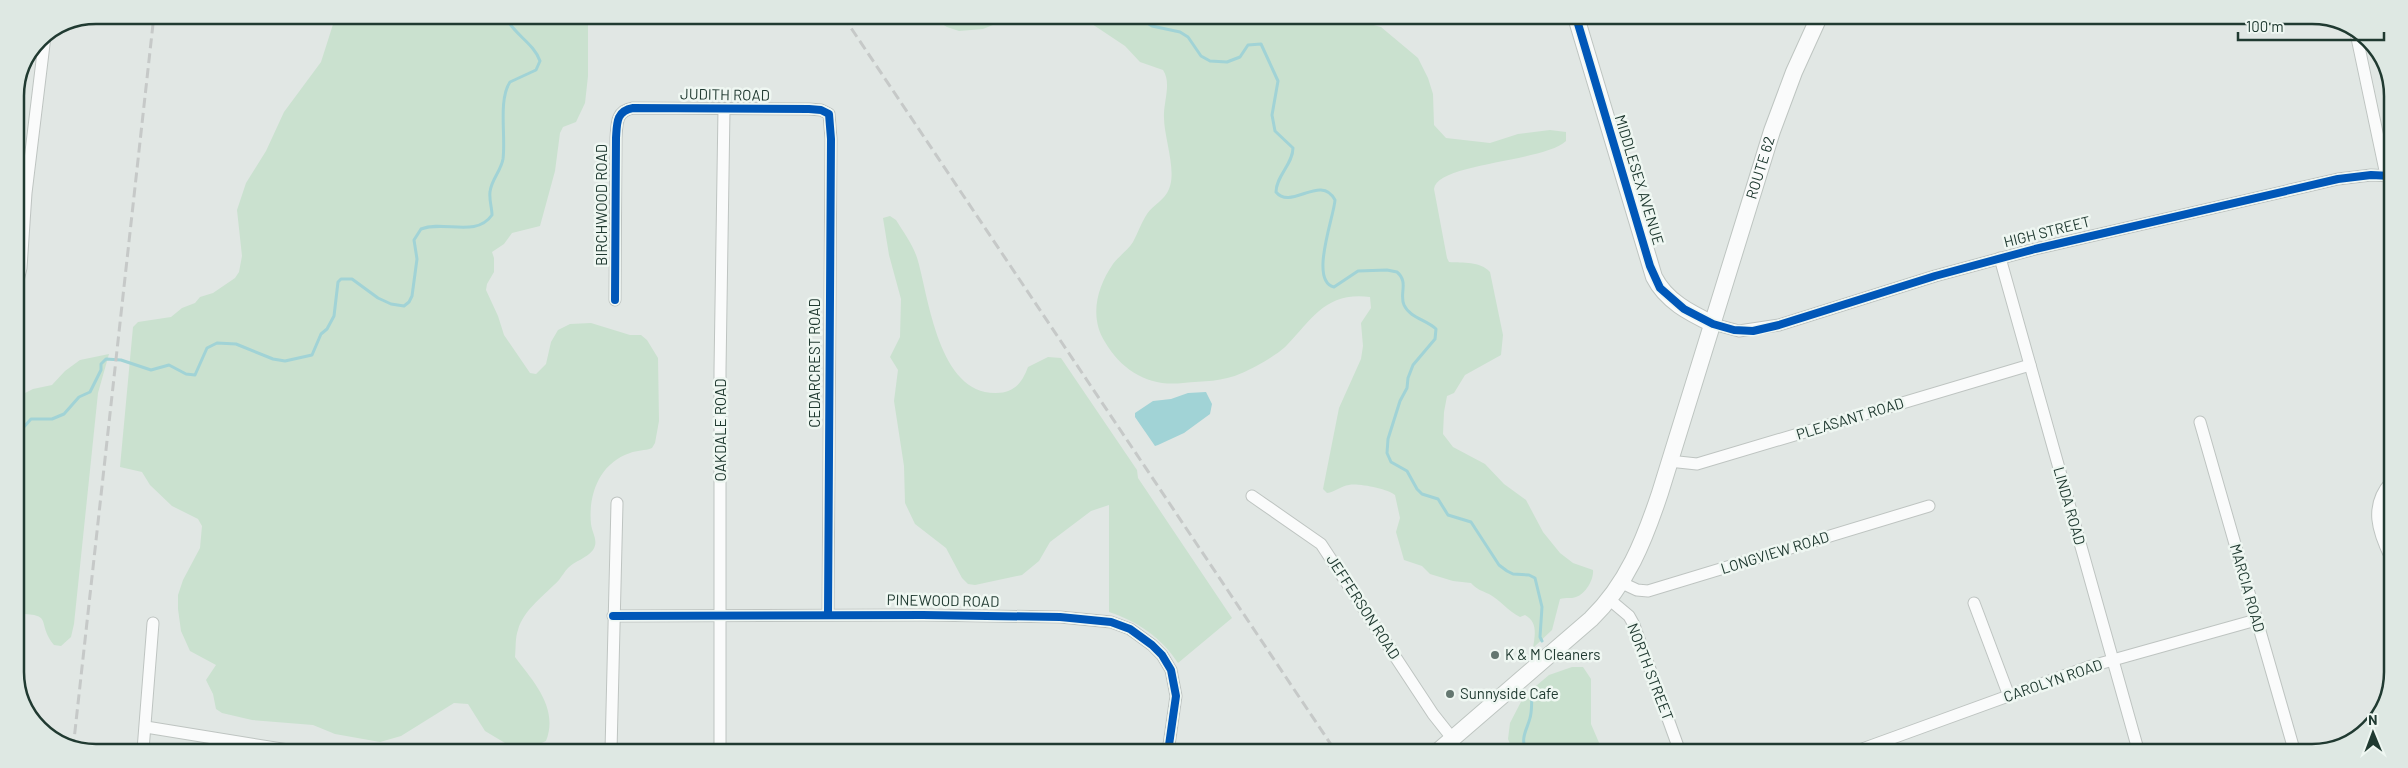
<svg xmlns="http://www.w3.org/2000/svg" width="2408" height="768" viewBox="0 0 2408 768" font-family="Barlow,sans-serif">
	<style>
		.green { fill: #cae1cf }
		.water { fill: #a1d3d6 }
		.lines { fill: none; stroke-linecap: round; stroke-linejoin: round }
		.stream { stroke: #a1d3d6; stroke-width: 3 }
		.street-casing { stroke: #bec4c1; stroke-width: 13 }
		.secondary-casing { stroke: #bec5c1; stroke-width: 18 }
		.street { stroke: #fafbfb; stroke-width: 11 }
		.secondary { stroke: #fafbfb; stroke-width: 16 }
		.rail { stroke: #c6c9c8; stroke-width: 3; stroke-dasharray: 10 5; stroke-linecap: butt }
		.cycleway-casing { stroke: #eff7f2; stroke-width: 11 }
		.cycleway { stroke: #0057b8; stroke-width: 8 }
		.poi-dot { fill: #647770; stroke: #eff7f2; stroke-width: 2 }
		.labels { text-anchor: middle; stroke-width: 5; stroke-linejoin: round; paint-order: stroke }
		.street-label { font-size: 15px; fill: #203a31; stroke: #eff7f2 }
		.poi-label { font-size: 15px; fill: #203a31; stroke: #eff7f2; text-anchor: start }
		.rim { fill: none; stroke: #203a31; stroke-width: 2.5 }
	</style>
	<rect width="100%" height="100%" fill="#e1e7e4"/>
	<g class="green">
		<path d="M336 15 588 16V76L585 103 576 122 563 127 560 133 555 171 540 226 512 233 504 244 492 252 494 258V272L487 284 486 290 498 316 504 335 530 373 536 374 546 364 551 342 558 330 570 324 591 323 630 335H641L647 340 658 358 659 421 655 443 652 448C645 451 637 450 630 453 600 463 588 494 591 524 592 533 599 541 593 550 587 558 575 561 568 568 565 571 562 576 559 580 546 594 523 610 518 630 515 638 516 648 515 657 533 681 559 708 546 741L533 747 519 748 505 743 485 731 468 704 454 703 401 736 380 742 335 734 313 725 252 720 222 713 216 709 213 694 206 680 216 665 190 651 181 631 178 609V595L183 580 200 548 202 526 198 519 172 506 150 485 142 472 120 467 133 327 138 322 171 317 182 308 195 303 200 297 213 293 235 278 239 272 242 256 237 210 246 183 266 151 284 112 321 62Z"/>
		<path d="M862 16H1066L1048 19 1010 18 983 29 959 31 947 27 937 21 901 18 879 23Z"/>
		<path d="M1073 16H1209L1266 22H1288L1306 17H1343L1381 27 1418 58 1428 78 1433 94 1434 125 1446 138 1490 143 1518 134 1550 130 1566 132V141C1544 162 1437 163 1434 189L1447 258 1449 262C1463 263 1480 261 1490 272L1503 335 1501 355 1465 375 1454 393 1447 396 1444 412 1443 434 1453 447 1485 464 1504 484 1526 500 1543 532 1560 553 1573 563 1593 570C1594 579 1586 594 1576 597 1571 599 1566 597 1560 599L1552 630 1533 648C1535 635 1538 622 1525 615L1520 617C1508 611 1500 600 1489 594 1482 591 1476 589 1471 583L1453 581 1430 574 1422 566 1404 560 1396 532 1400 518 1395 495C1388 489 1358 483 1349 485 1341 486 1335 492 1327 493L1323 489 1339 408 1361 359 1363 346 1361 323 1371 308 1370 297C1326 292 1314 317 1287 345 1279 354 1254 368 1242 373 1222 382 1204 381 1183 383 1149 387 1122 371 1105 342 1089 317 1097 287 1113 264 1119 256 1128 250 1133 242 1138 233 1141 223 1147 214 1153 205 1165 200 1169 189 1177 171 1164 137 1164 118 1163 103 1172 83 1163 70L1140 62 1125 46 1092 24Z"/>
		<path d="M890 216 896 220C904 233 914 246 918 261 929 300 939 394 996 393 1014 393 1022 383 1028 367L1048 357 1061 358 1137 470 1138 478 1232 618 1178 663C1162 638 1137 621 1109 612V505L1091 511 1050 542 1039 561 1022 575 975 585 968 584 962 578 946 548 915 524 905 503 904 466 894 401 898 370 890 357 900 337 901 299 889 255 883 218Z"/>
		<path d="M109 354 98 393 74 624 71 637 61 646 54 645C35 621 56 614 15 614V398L33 389 52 385 65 371 80 360Z"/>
		<path d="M1572 667H1583L1591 679V724L1603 752H1513L1508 739 1510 723 1524 696 1549 675Z"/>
	</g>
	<path class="water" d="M1206 392 1212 404 1210 414 1184 433 1158 445 1155 446 1135 417V413L1153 401 1171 399 1188 393Z"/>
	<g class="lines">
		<g class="stream">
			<path d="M1136 16 1152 26 1180 32 1188 37 1201 56 1210 61 1227 62 1240 57 1248 45 1261 44 1278 81 1272 115 1275 131 1293 148C1293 164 1276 176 1276 192 1291 211 1321 173 1335 200 1334 217 1309 281 1334 287L1358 271 1387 270 1397 272C1409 282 1399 294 1404 305 1410 318 1427 320 1436 329L1435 339 1413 365 1408 378 1407 388 1400 401 1388 439 1387 453 1391 462 1407 471 1417 489 1422 494 1438 499 1448 515 1471 522 1499 565 1507 571 1513 574 1529 575 1535 578 1542 607 1540 637 1542 641"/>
			<path d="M15 437 31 419H52L64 414 79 397 90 392 101 370V364L106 359 121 360 151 370 169 365 186 374 195 375 207 348 217 343 236 344 273 359 285 361 312 355 321 334 327 329 334 316 338 282 341 279H352L378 298 391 304 404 306 409 302 412 296 417 259 414 240 421 229C444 220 476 238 492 215 492 208 489 200 490 192 491 180 501 171 503 159 506 136 498 100 510 82L536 70 540 61C534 43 512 33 505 16"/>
			<path d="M1526 752C1520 737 1527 730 1530 718 1532 711 1532 697 1531 690"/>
		</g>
		<g class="street-casing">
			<g id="street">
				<path d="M2356 33 2386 175"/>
				<path d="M2000 258 2139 753"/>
				<path d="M15 293 21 268 26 193 45 36"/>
				<path d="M615 300 616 138C617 123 616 111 633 108L809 109 821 110 829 114 831 139 828 614"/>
				<path d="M1713 324 1739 331 1779 325 1935 276 2035 249 2338 179 2371 175 2392 176"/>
				<path d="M2200 422 2295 753"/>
				<path d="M1669 461 1697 464 2030 365"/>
				<path d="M1252 496 1321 544 1433 714 1452 738"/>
				<path d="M2391 558C2378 532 2369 506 2391 482"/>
				<path d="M1622 583 1637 590 1648 591 1929 506"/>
				<path d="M1610 600 1629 616 1634 625 1680 752"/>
				<path d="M1974 603 2009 696"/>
				<path d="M613 616 923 615 1060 617 1111 622 1130 629 1152 645 1162 655 1171 670 1176 696 1168 752"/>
				<path d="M146 727 288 750"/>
				<path d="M143 750 153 623"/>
				<path d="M611 751 617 503"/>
				<path d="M720 751V370L724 109"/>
				<path d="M1854 752 2088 667 2256 620"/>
			</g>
		</g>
		<g class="secondary-casing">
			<g id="secondary">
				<path d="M1576 17 1654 277C1666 301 1690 313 1713 324"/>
				<path id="s1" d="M1437 752 1591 619C1627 584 1644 541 1660 493L1772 131 1794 72 1819 17"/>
			</g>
		</g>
		<use href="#street" class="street"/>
		<use href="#secondary" class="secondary"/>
		<g class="rail">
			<path d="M843 16 1336 752"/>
			<path d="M73 749 154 15"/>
		</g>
		<g class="cycleway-casing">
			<g id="cycleway">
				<path d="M1576 17 1650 266 1660 288 1684 309 1713 324 1734 330 1753 331 1779 325 1935 276 2035 249 2338 179 2371 175 2392 176"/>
				<path d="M615 300 616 138C617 123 616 111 633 108L809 109 821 110 829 114 831 139 828 614"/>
				<path d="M613 616 923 615 1060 617 1111 622 1130 629 1152 645 1162 655 1171 670 1176 696 1168 752"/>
			</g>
		</g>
		<use href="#cycleway" class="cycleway"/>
	</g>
	<g class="poi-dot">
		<circle cx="1495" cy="655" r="5"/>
		<circle cx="1450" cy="694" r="5"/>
	</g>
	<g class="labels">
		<g class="street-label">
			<text transform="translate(725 95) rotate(1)" y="5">JUDITH ROAD</text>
			<text dy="5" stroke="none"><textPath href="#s1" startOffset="689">ROUTE 62</textPath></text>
			<text transform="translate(1639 180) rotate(73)" y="5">MIDDLESEX AVENUE</text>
			<text transform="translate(602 205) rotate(-90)" y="5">BIRCHWOOD ROAD</text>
			<text transform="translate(2047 232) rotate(-14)" y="5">HIGH STREET</text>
			<text transform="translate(815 363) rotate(-90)" y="5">CEDARCREST ROAD</text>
			<text transform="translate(1850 419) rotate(-17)" y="5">PLEASANT ROAD</text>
			<text transform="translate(721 430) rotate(-90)" y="5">OAKDALE ROAD</text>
			<text transform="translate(2069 506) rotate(74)" y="5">LINDA ROAD</text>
			<text transform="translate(1775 553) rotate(-17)" y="5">LONGVIEW ROAD</text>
			<text transform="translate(2247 588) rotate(74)" y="5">MARCIA ROAD</text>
			<text transform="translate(943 601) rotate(1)" y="5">PINEWOOD ROAD</text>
			<text transform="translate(1363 607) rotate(57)" y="5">JEFFERSON ROAD</text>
			<text transform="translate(1650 672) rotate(69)" y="5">NORTH STREET</text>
			<text transform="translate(2053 681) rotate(-19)" y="5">CAROLYN ROAD</text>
		</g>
		<g class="poi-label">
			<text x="1505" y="660">K &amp; M Cleaners</text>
			<text x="1460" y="699">Sunnyside Cafe</text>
		</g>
	</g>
	<path d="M0 0H2408V768H0ZM96 24H2312A72 72 0 0 1 2384 96V672A72 72 0 0 1 2312 744H96A72 72 0 0 1 24 672V96A72 72 0 0 1 96 24Z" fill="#dee8e3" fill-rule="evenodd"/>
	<path class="rim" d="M96 24H2312A72 72 0 0 1 2384 96V672A72 72 0 0 1 2312 744H96A72 72 0 0 1 24 672V96A72 72 0 0 1 96 24Z"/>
	<g transform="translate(2373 733) rotate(359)" stroke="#eff7f2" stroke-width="4" paint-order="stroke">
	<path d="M0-4L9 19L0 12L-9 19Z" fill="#203a31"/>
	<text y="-8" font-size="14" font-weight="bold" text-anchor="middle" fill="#203a31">N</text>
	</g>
	<path d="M2238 32v8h146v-8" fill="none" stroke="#203a31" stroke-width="2.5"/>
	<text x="2246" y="32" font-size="15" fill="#203a31" stroke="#eff7f2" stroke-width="4" paint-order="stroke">100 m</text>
</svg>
